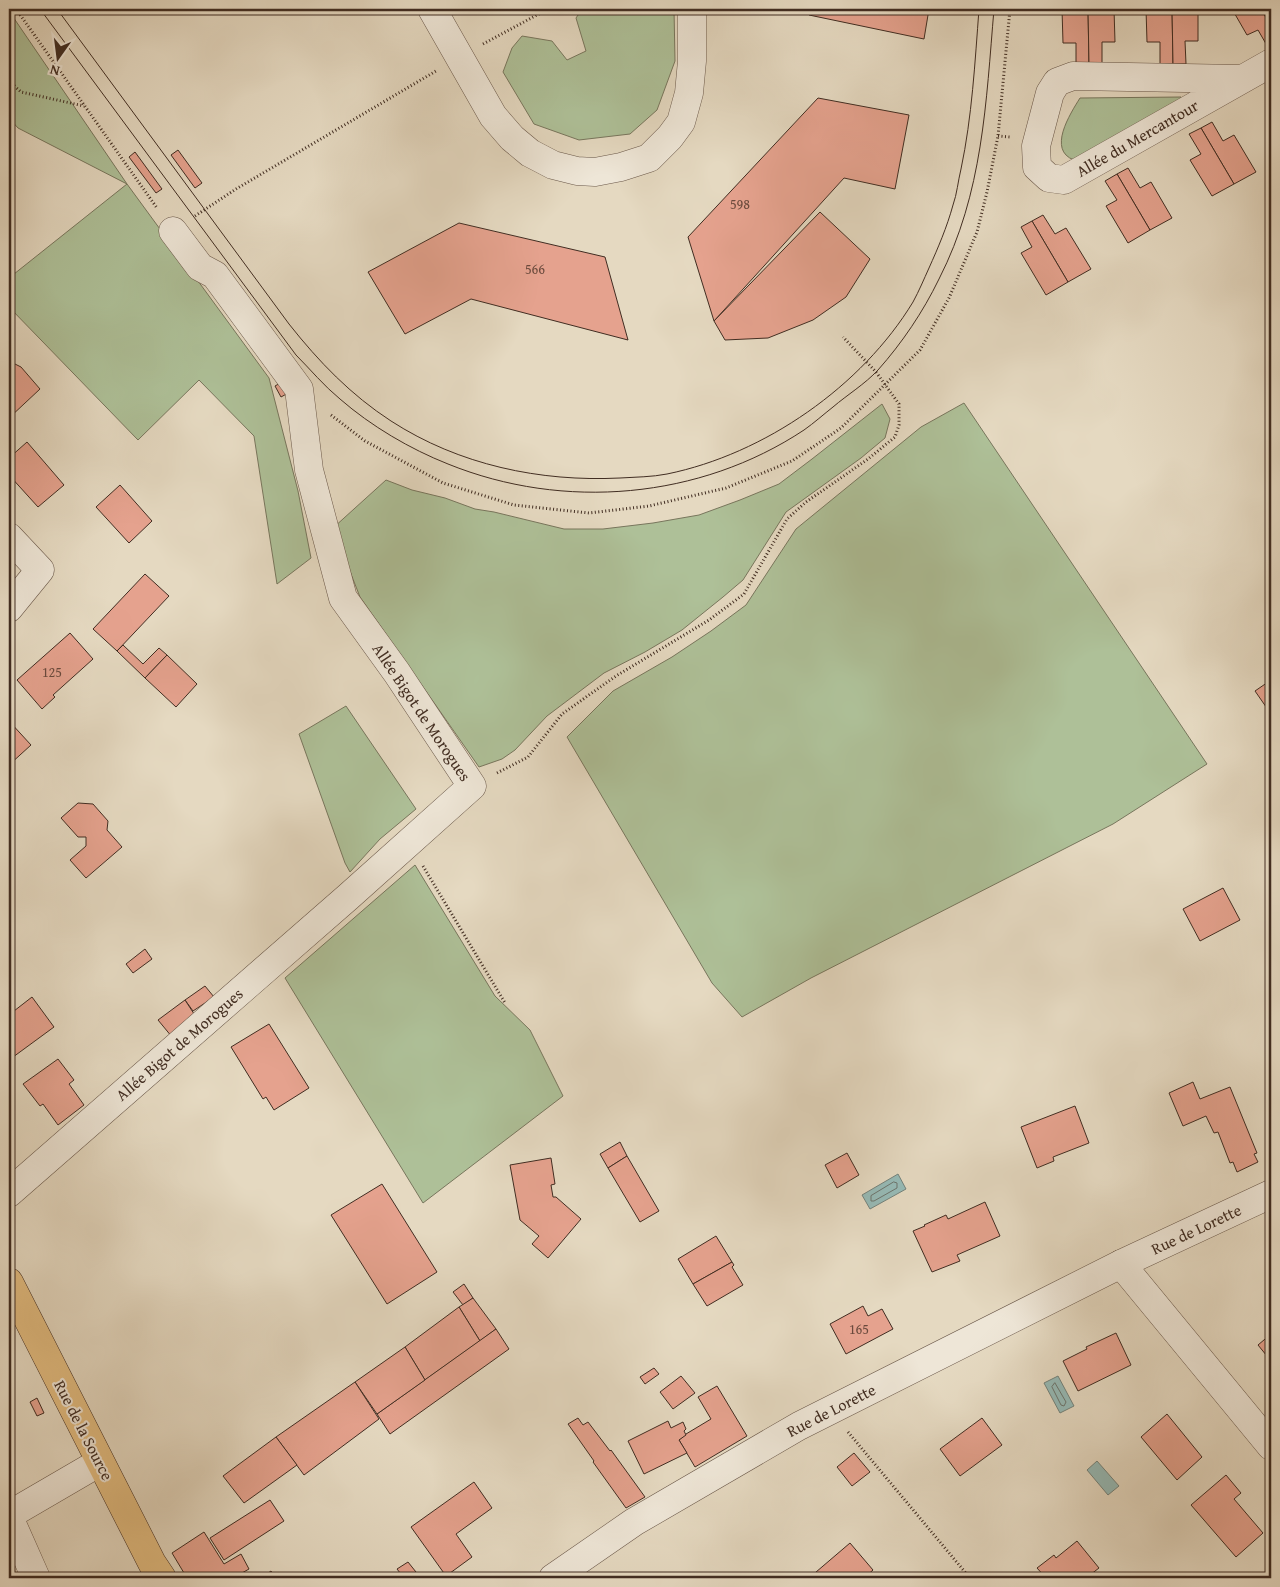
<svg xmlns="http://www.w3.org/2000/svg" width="1280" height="1587" viewBox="0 0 1280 1587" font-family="'Gentium Book Plus',serif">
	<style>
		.green { fill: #aec098; stroke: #78765d }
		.water { fill: #96bab6; stroke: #74827b }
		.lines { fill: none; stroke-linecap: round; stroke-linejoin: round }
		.shore { stroke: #6c746c; stroke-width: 1 }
		.building { fill: #e5a28e; stroke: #412d22 }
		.minor-casing { stroke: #6a584a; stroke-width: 29 }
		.major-casing { stroke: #412d22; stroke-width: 29 }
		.path { stroke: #412d22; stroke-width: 3; stroke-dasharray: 1 2.5; stroke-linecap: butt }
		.minor { stroke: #eee6d7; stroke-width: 28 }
		.major { stroke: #e2bc80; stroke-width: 28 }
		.tram { stroke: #412d22; stroke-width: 1 }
		.labels { text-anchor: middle; stroke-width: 4; stroke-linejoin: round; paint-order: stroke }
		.number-label { font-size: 14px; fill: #6a4a3d }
		.street-label { font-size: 16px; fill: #412d22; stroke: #eee6d7 }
	</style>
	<rect width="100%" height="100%" fill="#e5d9c1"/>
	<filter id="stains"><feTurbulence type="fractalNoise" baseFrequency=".004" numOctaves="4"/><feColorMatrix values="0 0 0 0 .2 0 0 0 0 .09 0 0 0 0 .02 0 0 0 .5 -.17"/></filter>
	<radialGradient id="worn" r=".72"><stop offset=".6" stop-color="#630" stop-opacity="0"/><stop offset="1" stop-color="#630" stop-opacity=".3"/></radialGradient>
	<g class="green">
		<path d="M582 9H674L675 61 657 110 630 134 579 140 534 124 503 72 512 48 522 36 552 41 567 60 586 51 576 18Z"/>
		<path d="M9 11 127 184 269 378 298 491 311 558 277 584 254 436 199 380 138 440 9 307V278L127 184 18 128 9 118Z"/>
		<path d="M1181 97 1182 102 1074 160C1047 150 1070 114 1080 98Z"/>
		<path d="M964 403 1207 764 1113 824 811 978 742 1017 712 983 567 737 613 691 672 657 711 631 746 605 796 529 921 427Z"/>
		<path d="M882 404 890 419 885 438 861 458 786 512 743 580 723 597 682 630 645 652 604 673 547 716 515 750 502 759 479 767 360 597 333 528 386 480 412 490 445 498 475 509 494 512 564 529H603L653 523 699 515 740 500 779 484 812 459Z"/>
		<path d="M346 706 416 809 380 839 350 872 345 863 299 734Z"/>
		<path d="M415 865 495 996 530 1030 563 1096 423 1203 285 978Z"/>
	</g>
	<g class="water">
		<path d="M898 1174 906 1189 870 1209 862 1195Z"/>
		<path d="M1058 1376 1074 1406 1060 1413 1044 1383Z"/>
		<path d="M1097 1461 1119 1486 1108 1495 1087 1470Z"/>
	</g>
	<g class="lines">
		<g class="shore">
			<path d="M894 1182 897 1183V1188L874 1201H871V1196Z"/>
			<path d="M1055 1383 1066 1402 1064 1406 1061 1405 1052 1387Z"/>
		</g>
	</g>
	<g class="building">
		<path d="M810 9H929L924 39 809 15Z"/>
		<path d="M1062 9H1088L1089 65H1076V43H1063Z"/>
		<path d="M1088 9H1114L1115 42H1102V65H1089Z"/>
		<path d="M1146 9H1172L1173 64H1160V42H1147Z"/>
		<path d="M1172 9H1198V41H1185L1186 64H1173Z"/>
		<path d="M1232 9H1261L1271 26V48L1269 49 1258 30 1247 35Z"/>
		<path d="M1261 9H1271V26Z"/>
		<path d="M818 98 909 115 895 189 844 178 714 321 688 237Z"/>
		<path d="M1212 122 1223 141 1234 135 1256 172 1234 184 1201 128Z"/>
		<path d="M1201 128 1234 184 1212 196 1190 160 1201 154 1189 134Z"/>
		<path d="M178 150 202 183 195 188 171 155Z"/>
		<path d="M135 152 162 189 156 193 129 157Z"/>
		<path d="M1128 168 1140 188 1151 182 1172 218 1150 230 1117 174Z"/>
		<path d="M1117 174 1150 230 1128 243 1106 206 1117 200 1105 181Z"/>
		<path d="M820 212 870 259 846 297 813 320 768 338 725 340 714 321Z"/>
		<path d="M1043 215 1055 234 1066 228 1091 269 1068 282 1032 221Z"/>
		<path d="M1032 221 1068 282 1046 295 1021 253 1032 247 1021 227Z"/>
		<path d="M459 223 605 257 628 340 471 299 405 334 368 272Z"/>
		<path d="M9 361 21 367 40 389 9 418Z"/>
		<path d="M284 381 290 392 281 397 275 386Z"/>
		<path d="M27 442 64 485 38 507 9 475V458Z"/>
		<path d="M120 485 152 521 129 543 96 507Z"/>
		<path d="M145 574 169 596 117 651 93 629Z"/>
		<path d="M70 633 93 659 53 695 55 697 42 709 17 680Z"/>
		<path d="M123 645 143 664 159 648 167 655 145 678 117 651Z"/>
		<path d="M167 655 197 684 176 707 145 678Z"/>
		<path d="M1271 680V714L1255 691Z"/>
		<path d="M9 721 31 745 9 765Z"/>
		<path d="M78 803 93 804 108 821 107 830 122 847 86 878 70 860 86 846V837H78L61 818Z"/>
		<path d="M1223 888 1240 920 1200 941 1183 909Z"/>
		<path d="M145 949 152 959 133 973 126 964Z"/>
		<path d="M205 986 214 997 193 1011 185 1000Z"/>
		<path d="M32 997 54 1027 9 1060V1004L14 1011Z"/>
		<path d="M185 1000 200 1023 177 1043 158 1020Z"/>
		<path d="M269 1024 309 1088 274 1110 266 1097 263 1099 231 1047Z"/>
		<path d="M58 1059 74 1080 69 1084 84 1105 58 1125 43 1104 40 1106 23 1084Z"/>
		<path d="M1193 1082 1200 1099 1230 1087 1257 1153 1254 1154 1258 1162 1237 1172 1233 1162 1230 1163 1218 1132 1214 1133 1206 1116 1183 1126 1169 1093Z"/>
		<path d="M1075 1106 1089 1143 1053 1157 1054 1161 1037 1168 1021 1127Z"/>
		<path d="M620 1142 627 1156 608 1168 600 1154Z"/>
		<path d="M847 1153 859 1175 837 1188 825 1165Z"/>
		<path d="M627 1156 659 1211 640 1222 608 1168Z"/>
		<path d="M551 1158 555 1184 551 1185 553 1197H556L581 1219 548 1258 532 1244 539 1236 520 1220 510 1165Z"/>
		<path d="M382 1184 437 1272 387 1304 331 1215Z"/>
		<path d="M985 1202 1000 1236 957 1255 960 1261 932 1272 913 1231 925 1226 924 1225 946 1215 948 1219Z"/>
		<path d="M716 1236 732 1262 693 1284 678 1259Z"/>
		<path d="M732 1262 734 1265 732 1267 743 1285 707 1306 693 1284Z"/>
		<path d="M464 1284 473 1298 463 1305 453 1292Z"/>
		<path d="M473 1298 496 1329 480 1341 459 1307Z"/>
		<path d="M863 1306 868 1316 882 1309 893 1329 846 1354 830 1324Z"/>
		<path d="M459 1307 480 1341 425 1380 405 1347Z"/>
		<path d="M496 1329 509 1349 390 1434 377 1414Z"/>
		<path d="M1116 1333 1131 1365 1078 1391 1063 1361 1087 1349 1086 1347Z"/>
		<path d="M1271 1334V1361L1258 1345Z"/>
		<path d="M405 1347 425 1380 377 1414 355 1382Z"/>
		<path d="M654 1368 659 1374 645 1384 640 1377Z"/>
		<path d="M681 1376 695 1393 673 1409 660 1392Z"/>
		<path d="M355 1382 379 1419 304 1475 276 1437Z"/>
		<path d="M717 1386 747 1436 695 1467 679 1440 686 1434 711 1419 698 1397Z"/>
		<path d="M37 1398 44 1413 37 1416 30 1402Z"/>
		<path d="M1167 1414 1202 1457 1177 1480 1141 1437Z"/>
		<path d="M578 1418 583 1425 588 1422 610 1451 611 1450 645 1497 626 1508 593 1462 594 1461 568 1424Z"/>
		<path d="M982 1418 1002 1445 960 1476 940 1449Z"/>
		<path d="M668 1421 671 1428 683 1422 686 1429 684 1431 686 1435 679 1440 687 1453 644 1474 628 1441Z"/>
		<path d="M276 1437 297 1465 244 1503 223 1476Z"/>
		<path d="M854 1453 870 1472 852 1486 837 1467Z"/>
		<path d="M1226 1475 1241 1493 1234 1499 1263 1533 1236 1557 1191 1505Z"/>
		<path d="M474 1482 492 1508 456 1534 472 1557 446 1576 411 1527Z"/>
		<path d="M270 1500 284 1521 224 1560 210 1538Z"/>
		<path d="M204 1532 224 1564 241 1554 249 1569 233 1578H187L172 1553Z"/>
		<path d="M1077 1541 1099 1568 1086 1578H1046L1037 1568 1054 1555 1056 1558Z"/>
		<path d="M850 1543 873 1570 864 1578H809Z"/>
		<path d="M408 1562 416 1572 407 1578H404L397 1569Z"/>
		<path d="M271 1571 276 1578H261Z"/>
	</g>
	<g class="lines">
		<g class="minor-casing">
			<g id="minor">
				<path d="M432 9 493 116 512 138 530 153 553 165 577 171 595 172 621 167 649 158 670 137 681 122 689 93 692 61V9"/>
				<path d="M1240 79 1073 76 1057 82 1050 93 1036 146 1037 167 1049 178 1064 180 1271 63"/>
				<path d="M9 537 40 570 9 608"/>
				<path d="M9 1193 348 897 472 786 397 673 343 598 309 470 299 389 215 275 200 267 173 231"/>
				<path d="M1121 1264 1271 1446"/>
				<path d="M9 1515 100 1462"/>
				<path d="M9 1517 36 1578"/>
				<path d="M553 1578 634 1522 799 1426 1121 1264 1271 1194"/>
			</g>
		</g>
		<g class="major-casing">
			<path id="major" d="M9 1282 152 1563 162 1578"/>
		</g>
		<g class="path">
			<path d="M16 9 157 208"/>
			<path d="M483 44 548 9"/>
			<path d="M9 81 21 92 84 106"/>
			<path d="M998 136 1010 137"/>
			<path d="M195 216 236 189 436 71"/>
			<path d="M331 415 365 441 443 483 514 505 589 513 649 506 726 488 792 461 841 428 920 350 949 298 977 232 987 192 998 136 1010 9"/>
			<path d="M497 773 528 757 562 714 616 676 709 620 744 594 787 519 806 502 868 459 895 437 899 425V404L876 372 843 337"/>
			<path d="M423 866 505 1003"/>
			<path d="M848 1432 970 1578"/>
		</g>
		<use href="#minor" class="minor"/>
		<use href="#major" class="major"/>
		<g class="tram">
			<path d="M40 9 296 355C310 369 324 386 340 399 371 426 410 449 448 464 564 511 700 499 804 430 814 423 824 414 833 407 847 395 865 384 878 370 902 343 923 312 939 279 983 193 986 103 994 9"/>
			<path d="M57 9 289 324C319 362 351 395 391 421 459 465 540 482 620 478 636 477 652 477 667 474 765 454 862 386 913 302 919 291 924 279 929 268 938 248 947 227 953 205 957 194 958 181 961 169 972 117 975 62 979 9"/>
		</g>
	</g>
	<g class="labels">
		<g class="number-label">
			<text x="740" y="209">598</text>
			<text x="535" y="274">566</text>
			<text x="52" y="677">125</text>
			<text x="859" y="1334">165</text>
		</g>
		<g class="street-label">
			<text transform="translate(1137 138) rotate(-30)" y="6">Allée du Mercantour</text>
			<text transform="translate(422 712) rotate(56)" y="6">Allée Bigot de Morogues</text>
			<text transform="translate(179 1044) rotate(-41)" y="6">Allée Bigot de Morogues</text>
			<text transform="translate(1196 1229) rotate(-25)" y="6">Rue de Lorette</text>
			<text transform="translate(831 1410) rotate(-27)" y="6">Rue de Lorette</text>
			<text transform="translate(84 1430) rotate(63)" y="6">Rue de la Source</text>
		</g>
	</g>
	<rect width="1280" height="1587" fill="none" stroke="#e5d9c1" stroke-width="30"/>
	<rect x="10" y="10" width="1260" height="1567" fill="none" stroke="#412d22" stroke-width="2.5"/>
	<rect x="15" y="15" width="1250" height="1557" fill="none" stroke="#412d22"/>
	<g transform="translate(58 58) rotate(194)" stroke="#eee6d7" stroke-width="4" paint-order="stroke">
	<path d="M0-4L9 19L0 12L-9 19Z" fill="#412d22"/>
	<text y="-8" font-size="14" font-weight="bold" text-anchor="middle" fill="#412d22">N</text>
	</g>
	<rect width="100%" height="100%" filter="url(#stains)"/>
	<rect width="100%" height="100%" fill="url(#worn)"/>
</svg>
